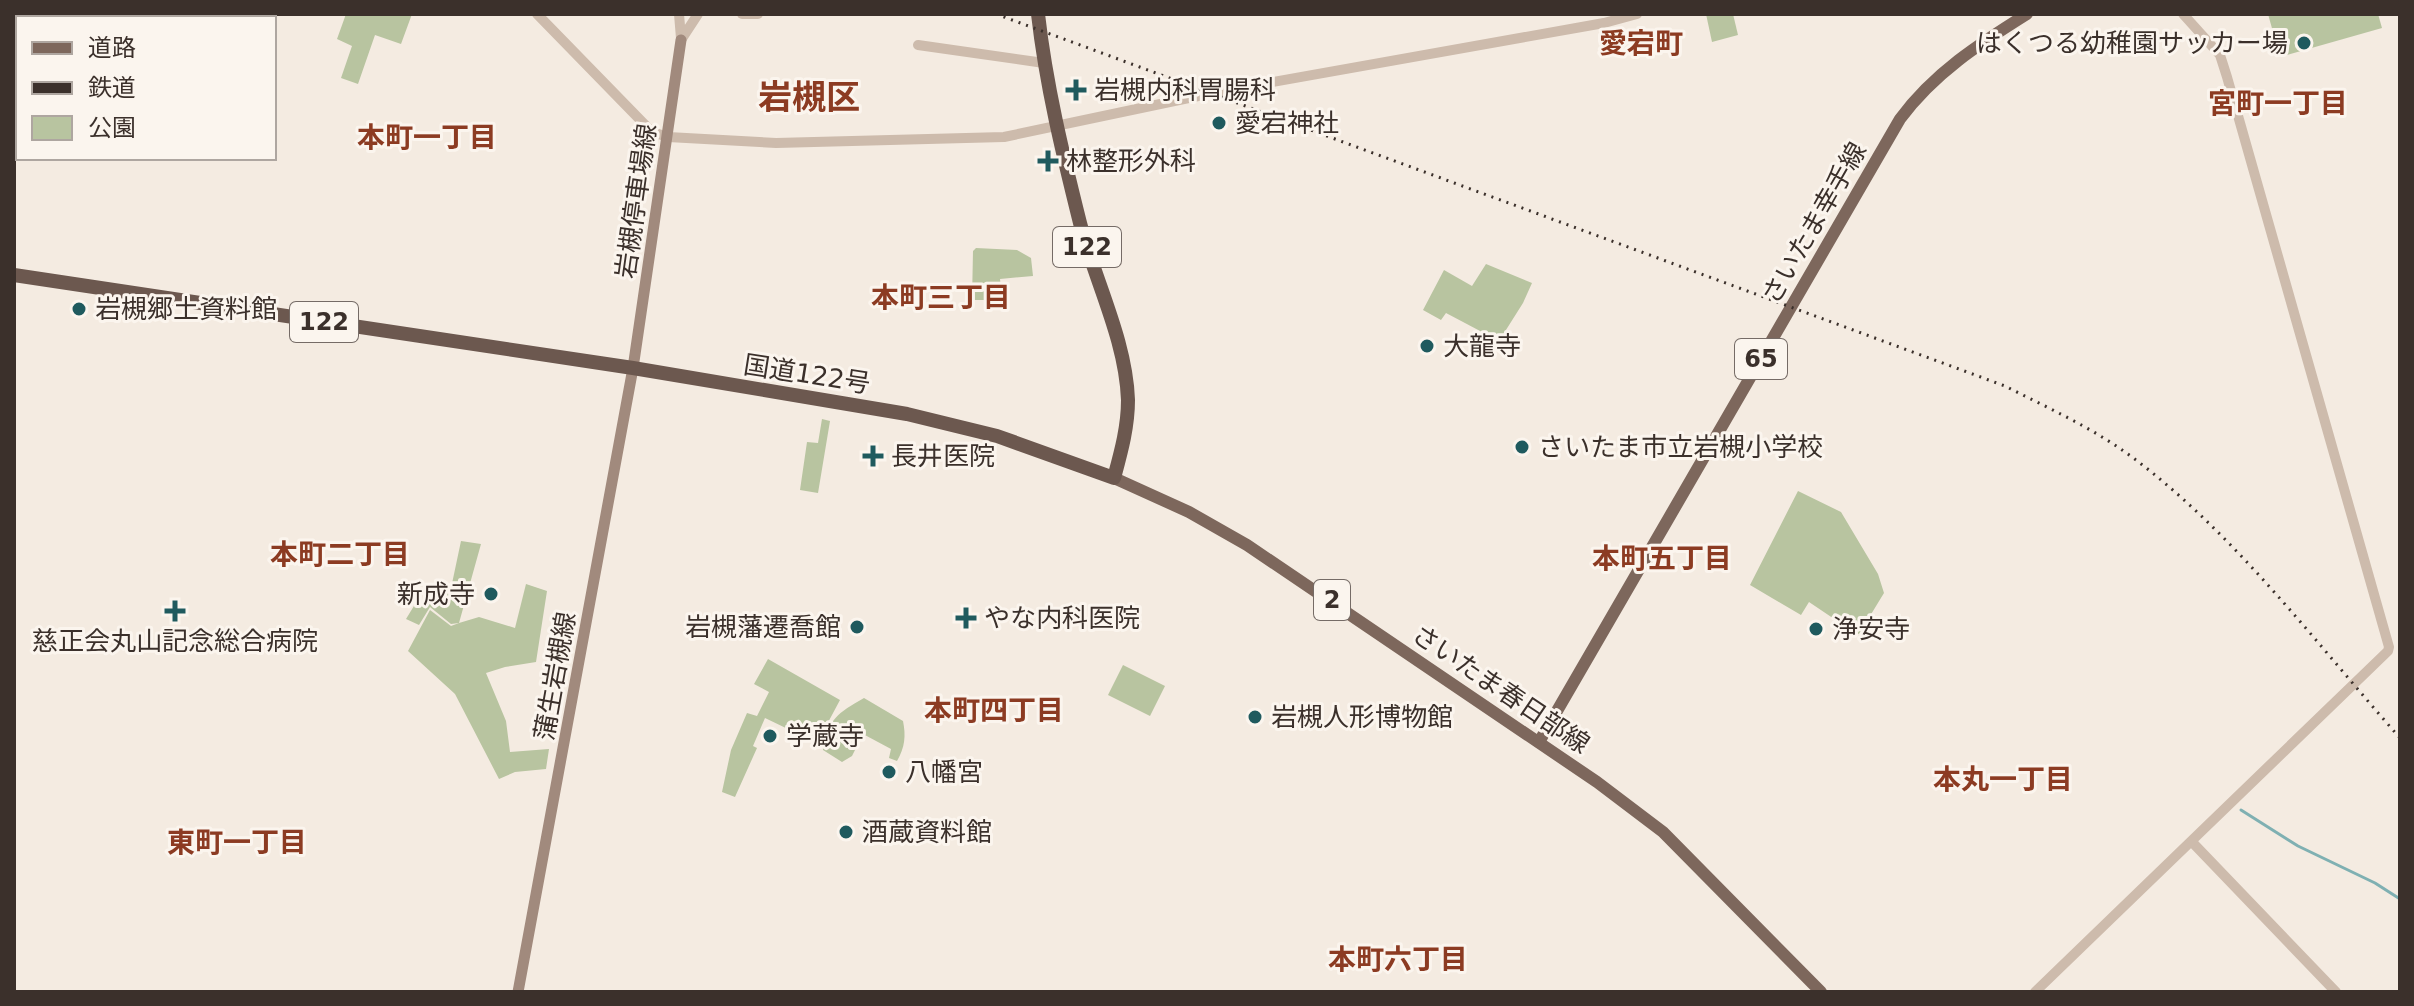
<svg xmlns="http://www.w3.org/2000/svg" width="2414" height="1006" viewBox="0 0 2414 1006" font-family="'DejaVu Sans','Noto Sans JP',sans-serif">
	<style>
		.green { fill: #b8c4a0 }
		.lines { fill: none; stroke-linecap: round; stroke-linejoin: round }
		.stream { stroke: #7fb0b2; stroke-width: 3 }
		.tertiary { stroke: #cdbbac; stroke-width: 10 }
		.secondary { stroke: #a18a7d; stroke-width: 11 }
		.primary { stroke: #7d675c; stroke-width: 12 }
		.trunk { stroke: #6c584f; stroke-width: 14 }
		.rail { stroke: #3b302b; stroke-width: 3; stroke-dasharray: 2 6; stroke-linecap: butt }
		.poi-dot { fill: #1f5a5e; stroke: #fbf5ee; stroke-width: 3 }
		.labels { text-anchor: middle; stroke-width: 6; stroke-linejoin: round; paint-order: stroke }
		.shield { fill: #fbf5ee; stroke: #756b66; stroke-width: 2 }
		.shield-label { font-size: 24px; font-weight: bold; fill: #3b302b }
		.poi-label { font-size: 26px; fill: #3b302b; stroke: #fbf5ee; text-anchor: start }
		.street-label { font-size: 26px; fill: #3b302b; stroke: #fbf5ee }
		.neighbourhood-label { font-size: 28px; font-weight: bold; fill: #8c3b22; stroke: #fbf5ee }
		.district-label { font-size: 34px; font-weight: bold; fill: #8c3b22; stroke: #fbf5ee }
	</style>
	<rect width="100%" height="100%" fill="#f4ebe1"/>
	<g class="green">
		<path d="M346 14H412L401 44 375 35 358 84 341 78 352 46 337 39Z"/>
		<path d="M1706 14H1733L1738 35 1712 42Z"/>
		<path d="M2268 14H2378L2382 28 2280 57Z"/>
		<path d="M976 248 1017 250 1031 258 1033 276 1000 279 1003 304H992L989 300H972L973 251Z"/>
		<path d="M1486 264 1532 283 1523 303 1499 341 1446 313 1441 320 1423 310 1444 270 1472 286Z"/>
		<path d="M822 419 830 421 818 493 800 490 807 442 818 443Z"/>
		<path d="M1798 491 1841 512 1878 574 1884 593 1859 634 1855 633 1809 602 1801 615 1750 585Z"/>
		<path d="M461 541 481 544 459 623 479 617 515 628 526 584 547 591 536 662 505 667 486 673 506 721 510 752 549 749 546 769 515 772 499 779 455 694 408 651 430 610 451 626 459 623 451 624 430 607 419 625 406 619 417 601 422 602 430 588 450 593Z"/>
		<path d="M768 659 840 700 817 743 765 718 753 746 757 748 735 797 722 792 731 750 747 713 757 716 769 692 754 684Z"/>
		<path d="M1123 665 1165 686 1150 716 1108 695Z"/>
		<path d="M864 698 903 721C906 736 905 747 897 761L889 758 891 749 863 734 852 756 842 762 823 750C828 719 838 713 864 698Z"/>
	</g>
	<g class="lines">
		<g class="stream">
			<path d="M14 18 18 14"/>
			<path d="M2241 810 2298 846 2375 883 2400 899"/>
		</g>
		<g class="tertiary">
			<path d="M537 14 652 132 668 137 776 143 1004 137 1222 91 1604 23 1637 14"/>
			<path d="M679 14 681 38"/>
			<path d="M742 14H758"/>
			<path d="M140 18 142 14"/>
			<path d="M681 40 698 14"/>
			<path d="M918 45 1044 63"/>
			<path d="M14 135 18 133"/>
			<path d="M2192 842 2336 992"/>
			<path d="M2035 992 2388 651 2389 647 2227 77 2220 55 2183 14"/>
		</g>
		<path class="secondary" d="M518 992 633 368 681 40"/>
		<g class="primary">
			<path d="M1114 478 1189 512 1247 545 1597 782 1663 832 1821 992"/>
			<path d="M1539 742 1900 119C1934 73 1979 44 2027 14"/>
		</g>
		<path class="trunk" d="M14 275 633 368 907 414 997 436 1114 478C1121 452 1128 427 1128 400 1126 340 1095 281 1080 223 1063 155 1046 85 1038 14"/>
		<path class="rail" d="M996 14 2005 386C2048 408 2093 428 2132 457 2235 534 2315 642 2400 738"/>
	</g>
	<g class="poi-dot">
		<circle cx="2304" cy="43" r="8"/>
		<path d="M1072 78h8v8h8v8h-8v8h-8v-8h-8v-8h8z"/>
		<circle cx="1219" cy="123" r="8"/>
		<path d="M1044 149h8v8h8v8h-8v8h-8v-8h-8v-8h8z"/>
		<circle cx="79" cy="309" r="8"/>
		<circle cx="1427" cy="346" r="8"/>
		<circle cx="1522" cy="447" r="8"/>
		<path d="M869 444h8v8h8v8h-8v8h-8v-8h-8v-8h8z"/>
		<circle cx="491" cy="594" r="8"/>
		<path d="M171 599h8v8h8v8h-8v8h-8v-8h-8v-8h8z"/>
		<path d="M962 606h8v8h8v8h-8v8h-8v-8h-8v-8h8z"/>
		<circle cx="857" cy="627" r="8"/>
		<circle cx="1816" cy="629" r="8"/>
		<circle cx="1255" cy="717" r="8"/>
		<circle cx="770" cy="736" r="8"/>
		<circle cx="889" cy="772" r="8"/>
		<circle cx="846" cy="832" r="8"/>
	</g>
	<g class="labels">
		<g class="shield">
			<rect x="1053" y="227" width="68" height="40" rx="6"/>
			<rect x="290" y="302" width="68" height="40" rx="6"/>
			<rect x="1735" y="339" width="52" height="40" rx="6"/>
			<rect x="1314" y="580" width="36" height="40" rx="6"/>
		</g>
		<g class="shield-label">
			<text x="1087" y="255">122</text>
			<text x="324" y="330">122</text>
			<text x="1761" y="367">65</text>
			<text x="1332" y="608">2</text>
		</g>
		<g class="poi-label">
			<text x="2288" y="52" text-anchor="end">はくつる幼稚園サッカー場</text>
			<text x="1094" y="99">岩槻内科胃腸科</text>
			<text x="1235" y="132">愛宕神社</text>
			<text x="1066" y="170">林整形外科</text>
			<text x="95" y="318">岩槻郷土資料館</text>
			<text x="1443" y="355">大龍寺</text>
			<text x="1538" y="456">さいたま市立岩槻小学校</text>
			<text x="891" y="465">長井医院</text>
			<text x="475" y="603" text-anchor="end">新成寺</text>
			<text x="984" y="627">やな内科医院</text>
			<text x="841" y="636" text-anchor="end">岩槻藩遷喬館</text>
			<text x="1832" y="638">浄安寺</text>
			<text x="175" y="650" text-anchor="middle">慈正会丸山記念総合病院</text>
			<text x="1271" y="726">岩槻人形博物館</text>
			<text x="786" y="745">学蔵寺</text>
			<text x="905" y="781">八幡宮</text>
			<text x="862" y="841">酒蔵資料館</text>
		</g>
		<g class="street-label">
			<text transform="translate(636 201) rotate(-82)" y="9">岩槻停車場線</text>
			<text transform="translate(1814 223) rotate(-60)" y="9">さいたま幸手線</text>
			<text transform="translate(807 374) rotate(9)" y="9">国道122号</text>
			<text transform="translate(555 676) rotate(-80)" y="9">蒲生岩槻線</text>
			<text transform="translate(1501 689) rotate(34)" y="9">さいたま春日部線</text>
		</g>
		<g class="neighbourhood-label">
			<text x="1641" y="53">愛宕町</text>
			<text x="2278" y="113">宮町一丁目</text>
			<text x="427" y="147">本町一丁目</text>
			<text x="941" y="307">本町三丁目</text>
			<text x="340" y="564">本町二丁目</text>
			<text x="1662" y="568">本町五丁目</text>
			<text x="994" y="720">本町四丁目</text>
			<text x="2003" y="789">本丸一丁目</text>
			<text x="237" y="852">東町一丁目</text>
			<text x="1398" y="969">本町六丁目</text>
		</g>
		<g class="district-label">
			<text x="809" y="109">岩槻区</text>
		</g>
	</g>
	<rect width="2414" height="1006" fill="none" stroke="#3b302b" stroke-width="32"/>
	<rect x="16" y="16" width="260" height="144" fill="#fbf5ee" stroke="#aea6a0" stroke-width="2"/>
	<rect x="32" y="42" width="40" height="12" fill="#7d675c" stroke="#aea6a0" stroke-width="2"/>
	<text x="88" y="56" font-size="24" fill="#3b302b">道路</text>
	<rect x="32" y="82" width="40" height="12" fill="#3b302b" stroke="#aea6a0" stroke-width="2"/>
	<text x="88" y="96" font-size="24" fill="#3b302b">鉄道</text>
	<rect x="32" y="116" width="40" height="24" fill="#b8c4a0" stroke="#aea6a0" stroke-width="2"/>
	<text x="88" y="136" font-size="24" fill="#3b302b">公園</text>
</svg>
